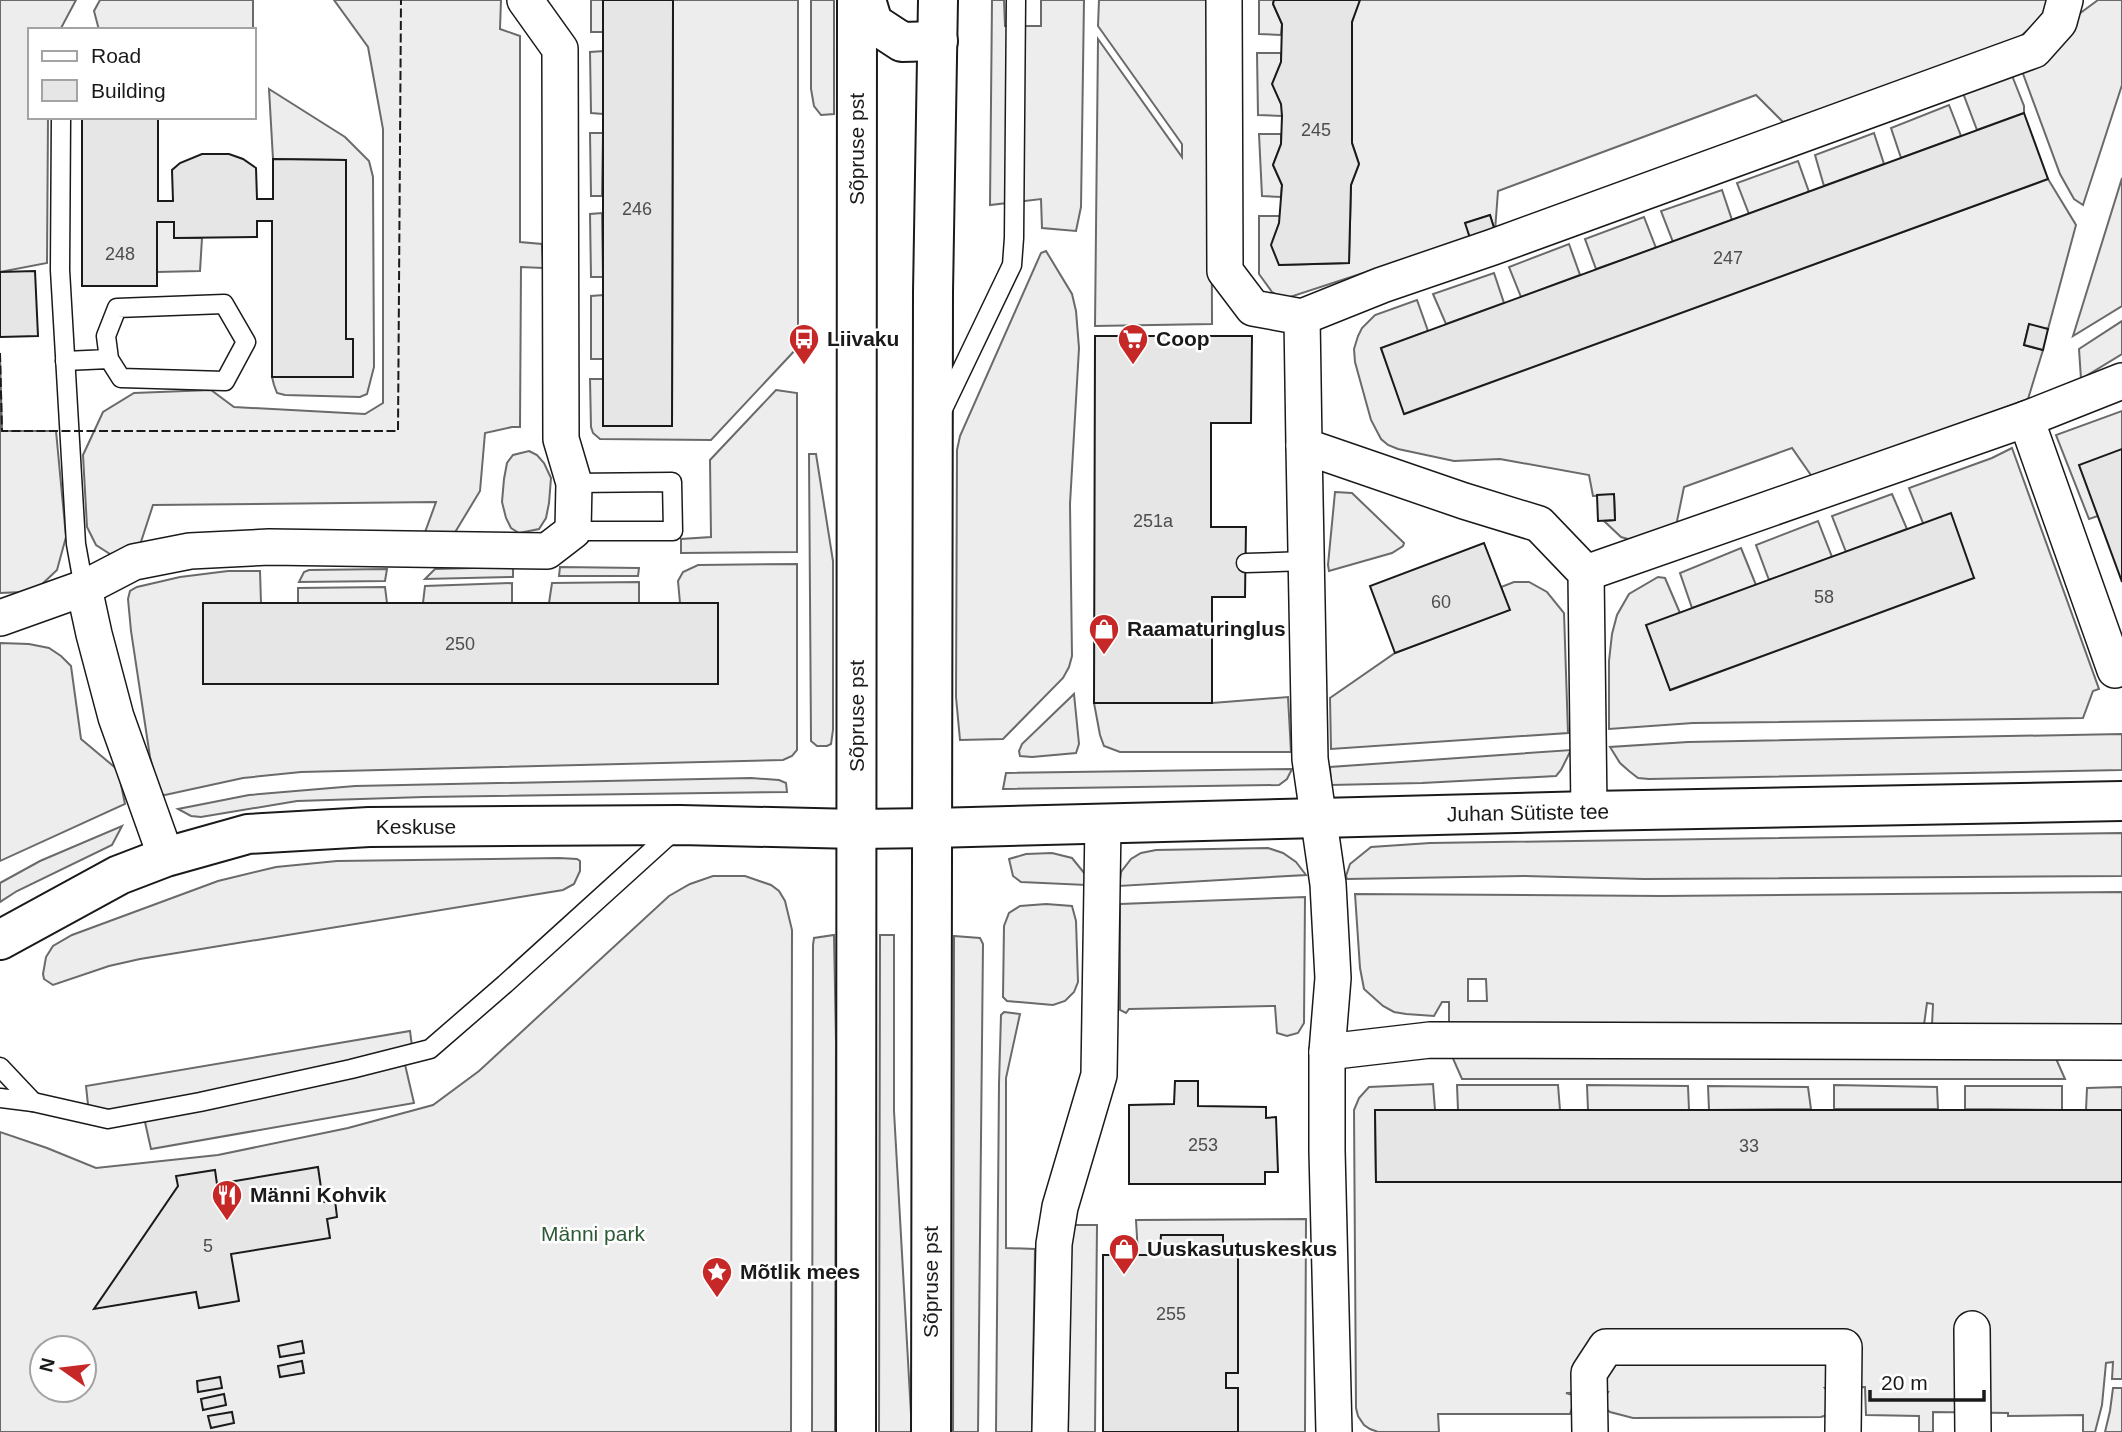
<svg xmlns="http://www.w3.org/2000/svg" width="2122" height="1432" viewBox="0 0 2122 1432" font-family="Helvetica,sans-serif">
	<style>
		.built { fill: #ededed; stroke: #6a6a6a; stroke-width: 2; fill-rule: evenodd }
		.building { fill: #e6e6e6; stroke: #1a1a1a; stroke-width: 2 }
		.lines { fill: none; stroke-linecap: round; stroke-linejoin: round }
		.lane-casing { stroke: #1a1a1a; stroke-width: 21 }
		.street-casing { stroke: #1a1a1a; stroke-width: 38 }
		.secondary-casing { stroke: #1a1a1a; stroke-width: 42 }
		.lane { stroke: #fff; stroke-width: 18 }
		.street { stroke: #fff; stroke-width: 35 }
		.secondary { stroke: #fff; stroke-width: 38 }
		.fence { stroke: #1a1a1a; stroke-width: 2; stroke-dasharray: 9 3.5; stroke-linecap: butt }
		.labels { text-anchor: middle; stroke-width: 5; stroke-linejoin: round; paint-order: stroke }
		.number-label { font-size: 18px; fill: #4d4d4d }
		.street-label { font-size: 21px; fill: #1a1a1a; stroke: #fff }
		.poi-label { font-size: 21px; font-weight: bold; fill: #1a1a1a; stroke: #fff; text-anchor: start }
		.park-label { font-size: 21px; fill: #2b5a34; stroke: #fff }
	</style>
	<rect width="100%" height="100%" fill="#fff"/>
	<g class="built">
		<path d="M0 0H76L60 30H30V117H48L47 263 0 272Z"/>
		<path d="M100 0H253V30H99L94 11Z"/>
		<path d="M334 0H501L500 29 520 36V242L542 244 543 268 521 267 520 427H512L485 433 480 491 454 534 424 535 436 502 153 505 138 551 110 554 96 545 87 527 83 455 103 412 134 393 211 390 234 407 365 414 383 403V129L368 47Z"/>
		<rect x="591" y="0" width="12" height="32"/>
		<path d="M673 0H798V347L711 440 600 439 593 433 591 427 590 379H603V426H672Z"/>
		<path d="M811 0H834V114L821 115 814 106 811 89Z"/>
		<path d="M992 0H1004L1005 26H1041V0H1084L1081 207 1076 231 1042 228 1041 199 990 205Z"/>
		<path d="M1099 0H1211L1212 324 1095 326 1098 39 1182 157V144L1098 26Z"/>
		<path d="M1259 0H1274L1273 4 1282 24 1281 35 1259 34Z"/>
		<path d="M1359 0H2050L2040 19 2020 37 1875 92 1783 122 1756 95 1498 191 1495 231 1490 215 1466 223 1470 238 1284 299 1272 292 1259 274V216H1280L1279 265 1349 263 1351 185 1359 164 1352 143V22Z"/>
		<path d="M2098 0H2122V85L2083 205 2074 199 2060 174 2022 71 2079 14Z"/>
		<path d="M604 51 603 114 591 113 590 52Z"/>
		<path d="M1257 53H1281L1282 116 1258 115Z"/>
		<path d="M2011 73 2024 106V113L1977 130 1963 93Z"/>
		<path d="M269 89 345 137 369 161 373 177 374 367 367 394 360 397 285 395 277 393 274 385 272 377H353V340L346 339V160L273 159Z"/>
		<path d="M1949 105 1961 136 1901 158 1891 128Z"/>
		<path d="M590 133H603L602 196H591Z"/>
		<path d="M1874 133 1884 164 1824 186 1815 155Z"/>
		<path d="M1259 134H1281V144L1273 165 1282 185 1281 197 1262 196Z"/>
		<path d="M1798 161 1809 192 1749 214 1737 183Z"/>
		<path d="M2122 178V306L2073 336Z"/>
		<path d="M2048 179 2076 225 2048 329 2029 325 2024 345 2043 350 2028 399 1813 478 1792 448 1684 487 1675 531 1638 542 1621 537 1604 521 1615 520 1614 495 1593 496 1589 475 1500 459 1454 461 1398 449 1388 445 1381 439 1371 420 1355 362 1354 349 1358 336 1362 328 1375 315 1417 300 1428 331 1381 348 1405 414Z"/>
		<path d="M1722 190 1732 220 1673 242 1661 211Z"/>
		<path d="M602 213 603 277H591L590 214Z"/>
		<path d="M1644 217 1656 248 1596 269 1585 239Z"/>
		<path d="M157 222H174V238H202L200 271 157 272Z"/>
		<path d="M1569 244 1580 275 1521 297 1509 267Z"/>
		<path d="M1046 251 1072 294 1076 311 1079 348 1070 504 1072 656 1069 667 1063 678 1003 739 960 740 956 697 957 450 960 436 1041 253Z"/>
		<path d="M1494 273 1504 303 1446 324 1433 294Z"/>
		<path d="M603 295V359H591V296Z"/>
		<path d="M2122 321V354L2081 379 2079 349Z"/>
		<path d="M0 358 2 431H56L66 537 57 570 38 588 22 592 0 593Z"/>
		<path d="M776 390 797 393V552L681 553V539L711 537 710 460Z"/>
		<path d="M2122 411V449L2098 516 2089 519 2056 435Z"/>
		<path d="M2012 448 2099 689 2093 691 2083 718 1693 723 1609 729V661L1612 634 1617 615 1629 594 1658 577 1665 578 1680 613 1671 690 1974 578 1923 523 1909 488 1992 458Z"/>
		<path d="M529 451 537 455 544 463 551 478 549 503 546 518 539 529 519 533 511 528 506 518 502 502 504 479 507 463 513 455Z"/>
		<path d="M809 454H816L833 561V730L831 744 827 746H817L811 741Z"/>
		<path d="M1335 492 1352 493 1404 543 1403 546 1392 553 1329 571 1328 565Z"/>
		<path d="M1892 494 1907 529 1846 552 1832 516Z"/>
		<path d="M1818 521 1832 557 1769 580 1756 545Z"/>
		<path d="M1741 548 1756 585 1692 608 1680 573Z"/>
		<path d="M797 564V750L792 756 783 760 301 772 243 778 165 795 160 794 150 757 131 631 128 599 130 591 137 587 180 577 228 571H260L261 603H203V684H717L718 604 680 603 678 581 683 572 698 565Z"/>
		<path d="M513 567V577L425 579 435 569Z"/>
		<path d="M560 567 639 568 638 576H559Z"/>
		<path d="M387 569 385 581 299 582 304 572 309 570Z"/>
		<path d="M639 582V603H549L552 583Z"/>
		<path d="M1514 582H1529L1547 592 1564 613 1568 733 1331 749 1330 698 1395 653 1509 610 1501 587Z"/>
		<path d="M512 583V603H423L425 586Z"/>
		<path d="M385 587 387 603H298V588Z"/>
		<path d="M0 643 29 644 49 648 61 656 71 666 81 739 118 770 125 804 0 861Z"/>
		<path d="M1074 694 1079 744 1076 753 1032 757 1020 756 1019 751 1022 744Z"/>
		<path d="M1288 697 1291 752H1120L1104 746 1100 735 1094 703H1212Z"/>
		<path d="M2122 734V770L1649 779 1638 778 1629 771 1620 763 1610 747 1688 742Z"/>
		<path d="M1571 750 1561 770 1556 776 1422 783 1331 785 1330 767Z"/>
		<path d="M1292 769 1287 779 1279 785 1003 789 1006 773Z"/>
		<path d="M751 778 779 780 786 783 787 792 424 797 297 801 201 817 191 816 178 809 249 795 355 786Z"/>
		<path d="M122 826 112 845 17 891 0 902V883L40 861Z"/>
		<path d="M2122 833V876L1644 879 1524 876 1347 879 1346 876 1350 864 1371 847 1430 843Z"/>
		<path d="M1268 848 1283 853 1296 862 1306 875 1119 886 1121 872 1131 859 1141 853 1156 850Z"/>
		<path d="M1052 853 1072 858 1085 874 1086 885 1021 882 1013 876 1009 859 1026 854Z"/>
		<path d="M559 858 577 859 580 861V871L574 884 563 890 140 959 109 966 53 985 44 979 43 974 46 957 53 946 72 935 218 881 276 867 337 861Z"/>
		<path d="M713 876H745L771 885 779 891 785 901 792 930 791 1432H0V1132L47 1148 96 1168 218 1155 348 1128 433 1105 479 1071 669 896 690 884ZM42 1348H84V1390H42Z"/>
		<path d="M2122 892V1026L1932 1025 1933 1004 1927 1003 1923 1032 1449 1026V1002H1442L1434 1016 1406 1014 1394 1012 1383 1006 1364 989 1360 968 1355 894 1662 896ZM1468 979H1486L1487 1001H1468Z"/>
		<path d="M1305 897 1304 1023 1298 1033 1287 1036 1277 1033 1275 1006 1129 1009 1126 1013 1120 1010V904Z"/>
		<path d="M1046 904 1072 906 1076 921 1078 982 1074 992 1065 1001 1053 1005 1007 1001 1003 997 1004 926 1009 913 1020 906Z"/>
		<path d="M834 935 836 1042 835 1432H812L813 945 814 938Z"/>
		<path d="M880 935H894V1111L912 1432H879Z"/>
		<path d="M954 936 980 938 983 944 978 1432H953Z"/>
		<path d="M1004 1012 1020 1014 1006 1078V1248L1035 1249 1032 1432H996L999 1084 1001 1015Z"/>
		<path d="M410 1031 413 1054 403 1056 414 1103 151 1149 143 1113 89 1114 86 1086Z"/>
		<path d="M1451 1054H2054L2065 1079H1462Z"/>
		<path d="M1433 1084 1435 1110H1375L1376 1182H2122V1379H2112L2113 1362 2106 1363 2102 1405 2095 1432H2083V1415L2008 1416V1413L1933 1412V1432H1919V1416L1866 1415 1865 1387 1825 1388 1830 1393 1827 1415 1821 1417 1633 1418 1610 1412 1605 1408 1604 1399 1608 1392 1566 1393 1576 1396 1570 1414H1438L1439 1432H1378L1370 1429 1364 1425 1358 1416 1356 1408 1354 1110 1359 1098 1369 1087Z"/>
		<path d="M1457 1085H1558L1560 1110H1458Z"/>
		<path d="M1587 1085 1688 1086 1689 1110H1588Z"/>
		<path d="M1834 1085 1937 1087 1938 1109H1834Z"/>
		<path d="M1708 1086 1808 1087 1811 1109 1709 1110Z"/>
		<path d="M1965 1086H2062V1110L1965 1109Z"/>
		<path d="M2122 1087V1110H2086L2087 1088Z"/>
		<path d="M1306 1219 1305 1432H1238V1389L1226 1388V1373L1238 1372V1257L1223 1256V1235H1161L1160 1255H1138L1136 1220Z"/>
		<path d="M1069 1225H1097L1095 1432H1068Z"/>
		<path d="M2113 1388H2122V1432H2105L2110 1411Z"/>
	</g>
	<g class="building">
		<path d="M603 0H673L672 426H603Z"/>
		<path d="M1274 0H1360L1352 22V143L1359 164 1351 185 1349 263 1279 265 1271 245 1279 223 1282 185 1273 165 1281 144 1282 116 1281 104 1272 84 1281 62 1282 24 1273 4Z"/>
		<path d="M2024 113 2048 179 1404 414 1381 348Z"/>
		<path d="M82 117H158V201H173L172 170 180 163 202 154H229L243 159 256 168 257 199H273V159L346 160V339H353V377H272V221H257V237L174 238V222H157V286H82Z"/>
		<path d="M1490 215 1495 231 1470 238 1465 223Z"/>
		<path d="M35 271 38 336 0 337V272Z"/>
		<path d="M2029 324 2048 329 2043 350 2024 345Z"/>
		<path d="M1095 336H1252L1251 423H1211V527H1246L1245 597H1212V703H1094Z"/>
		<path d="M2122 449V582L2079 465Z"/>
		<path d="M1614 494 1615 520 1598 521 1597 495Z"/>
		<path d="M1951 513 1974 578 1670 690 1646 625Z"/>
		<path d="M1484 543 1510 610 1395 653 1370 586Z"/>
		<rect x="203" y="603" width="515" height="81"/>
		<path d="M1175 1081H1198V1106L1266 1107V1118L1276 1117 1278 1172H1265V1184H1129V1105L1174 1104Z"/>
		<path d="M1375 1110H2122V1182H1376Z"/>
		<path d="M318 1167 323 1202 335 1200 337 1217 327 1219 330 1238 231 1254 239 1301 199 1308 196 1292 94 1309 178 1186 176 1176 215 1170 217 1184Z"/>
		<path d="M1161 1235H1223V1256H1238V1373H1226V1388H1238V1432H1103V1255H1160Z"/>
		<path d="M302 1341 304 1353 280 1357 278 1346Z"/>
		<path d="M302 1361 304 1373 280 1377 278 1366Z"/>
		<path d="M220 1377 222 1388 198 1392 197 1381Z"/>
		<path d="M224 1394 226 1405 203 1410 201 1399Z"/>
		<path d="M232 1412 234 1423 211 1428 208 1416Z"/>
	</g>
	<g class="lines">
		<g class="lane-casing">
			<g id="lane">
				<path d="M61 117 60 270 76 544 84 588"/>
				<path d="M65 361 109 359 121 378 225 381 246 342 224 304 117 308 106 336 109 359"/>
				<path d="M942 411 1012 265 1014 238 1016 0"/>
				<path d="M573 531H673L672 482 574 483"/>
				<path d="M1246 563 1306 561"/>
				<path d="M0 1067 33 1102"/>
				<path d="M0 1098 33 1102 108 1119 200 1102 351 1069 430 1049 505 984 676 829"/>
			</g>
		</g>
		<g class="street-casing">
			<g id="street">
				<path d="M1224 0 1225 271 1253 308 1302 317 1304 446 1464 501 1539 524 1586 573 1589 811"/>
				<path d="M1302 317 1382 285 1493 247 2034 50 2059 22 2065 0"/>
				<path d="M2026 419 2115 670"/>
				<path d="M1304 446 1310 759 1328 884 1333 978 1327 1052V1151L1334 1432"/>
				<path d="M1586 573 2026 419 2122 381"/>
				<path d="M84 588 94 634 116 717 166 857"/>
				<path d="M0 618 84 588 134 562 190 551 269 547 547 551 573 531 574 483 561 439 560 49 525 0"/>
				<path d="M1327 1052 1430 1040 2122 1042"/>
				<path d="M1972 1329 1973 1432"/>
				<path d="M1050 1432 1054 1244 1060 1207 1099 1075 1103 824"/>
				<path d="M1590 1432 1589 1373 1606 1347H1844L1843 1432"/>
			</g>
		</g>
		<g class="secondary-casing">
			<g id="secondary">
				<path d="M866 0 873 23 902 42 938 41"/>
				<path d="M0 940 119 875 166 857 248 834 369 827 680 825 856 829 933 828 1589 811 2122 801"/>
				<path d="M856 1432 857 0"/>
				<path d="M931 1432 933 292 938 0"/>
			</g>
		</g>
		<use href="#lane" class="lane"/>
		<use href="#street" class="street"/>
		<use href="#secondary" class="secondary"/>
		<path class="fence" d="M0 353 2 431H398L401 0"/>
	</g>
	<defs>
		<g id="bus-pin" transform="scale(1.575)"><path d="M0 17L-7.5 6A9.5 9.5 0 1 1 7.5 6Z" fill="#c62828" stroke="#fff"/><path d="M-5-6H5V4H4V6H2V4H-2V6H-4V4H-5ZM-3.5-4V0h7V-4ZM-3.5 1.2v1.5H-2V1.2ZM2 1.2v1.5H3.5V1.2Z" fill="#fff"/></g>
		<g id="supermarket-pin" transform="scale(1.575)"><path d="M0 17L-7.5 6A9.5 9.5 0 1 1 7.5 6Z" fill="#c62828" stroke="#fff"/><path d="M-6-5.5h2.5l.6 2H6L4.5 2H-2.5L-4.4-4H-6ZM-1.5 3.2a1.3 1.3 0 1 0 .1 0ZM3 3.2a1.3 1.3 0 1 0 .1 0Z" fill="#fff"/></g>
		<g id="shop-pin" transform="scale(1.575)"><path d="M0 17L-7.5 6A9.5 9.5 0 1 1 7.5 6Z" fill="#c62828" stroke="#fff"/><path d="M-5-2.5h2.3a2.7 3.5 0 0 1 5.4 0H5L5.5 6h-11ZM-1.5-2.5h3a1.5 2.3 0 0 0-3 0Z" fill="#fff"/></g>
		<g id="restaurant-pin" transform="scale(1.575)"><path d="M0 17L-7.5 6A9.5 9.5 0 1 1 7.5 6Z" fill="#c62828" stroke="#fff"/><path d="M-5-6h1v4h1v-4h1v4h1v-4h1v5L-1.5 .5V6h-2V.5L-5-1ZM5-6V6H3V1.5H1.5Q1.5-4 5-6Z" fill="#fff"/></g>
		<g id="sight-pin" transform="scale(1.575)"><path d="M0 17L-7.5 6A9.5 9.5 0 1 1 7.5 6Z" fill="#c62828" stroke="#fff"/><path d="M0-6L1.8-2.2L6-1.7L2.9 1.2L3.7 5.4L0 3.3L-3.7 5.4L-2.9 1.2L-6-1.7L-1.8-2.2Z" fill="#fff"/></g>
	</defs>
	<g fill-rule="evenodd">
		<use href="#bus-pin" x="804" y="339"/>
		<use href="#supermarket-pin" x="1133" y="339"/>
		<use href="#shop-pin" x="1104" y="629"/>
		<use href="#restaurant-pin" x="227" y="1195"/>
		<use href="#shop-pin" x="1124" y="1249"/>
		<use href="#sight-pin" x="717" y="1272"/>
	</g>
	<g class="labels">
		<g class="number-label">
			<text x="1316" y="136">245</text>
			<text x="637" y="215">246</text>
			<text x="120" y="260">248</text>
			<text x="1728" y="264">247</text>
			<text x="1153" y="527">251a</text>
			<text x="1824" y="603">58</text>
			<text x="1441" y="608">60</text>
			<text x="460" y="650">250</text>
			<text x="1203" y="1151">253</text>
			<text x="1749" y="1152">33</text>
			<text x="208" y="1252">5</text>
			<text x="1171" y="1320">255</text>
		</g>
		<g class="street-label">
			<text transform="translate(857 149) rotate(-90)" y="7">Sõpruse pst</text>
			<text transform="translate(857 716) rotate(-90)" y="7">Sõpruse pst</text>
			<text transform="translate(1528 813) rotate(-1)" y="7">Juhan Sütiste tee</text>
			<text x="416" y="834">Keskuse</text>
			<text transform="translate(931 1282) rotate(-90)" y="7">Sõpruse pst</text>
		</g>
		<g class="poi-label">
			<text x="827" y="346">Liivaku</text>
			<text x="1156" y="346">Coop</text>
			<text x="1127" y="636">Raamaturinglus</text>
			<text x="250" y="1202">Männi Kohvik</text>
			<text x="1147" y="1256">Uuskasutuskeskus</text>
			<text x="740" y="1279">Mõtlik mees</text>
		</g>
		<g class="park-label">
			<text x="593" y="1241">Männi park</text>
		</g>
	</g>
	<rect x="28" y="28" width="228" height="91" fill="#ffffff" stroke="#a3a3a3" stroke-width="2"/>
	<rect x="42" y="51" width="35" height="10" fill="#ffffff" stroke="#a3a3a3" stroke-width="2"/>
	<text x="91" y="63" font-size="21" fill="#1a1a1a">Road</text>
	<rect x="42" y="80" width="35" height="21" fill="#e6e6e6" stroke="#a3a3a3" stroke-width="2"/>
	<text x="91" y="98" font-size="21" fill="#1a1a1a">Building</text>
	<g transform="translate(63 1369) rotate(284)"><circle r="33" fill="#ffffff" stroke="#a3a3a3" stroke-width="2"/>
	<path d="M0-5L12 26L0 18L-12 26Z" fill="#c62828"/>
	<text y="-10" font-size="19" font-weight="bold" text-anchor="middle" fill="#1a1a1a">N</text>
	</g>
	<path d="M1870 1390v10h114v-10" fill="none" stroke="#1a1a1a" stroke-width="3.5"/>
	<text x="1881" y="1390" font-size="21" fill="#1a1a1a" stroke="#ffffff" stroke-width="5" paint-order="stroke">20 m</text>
</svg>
